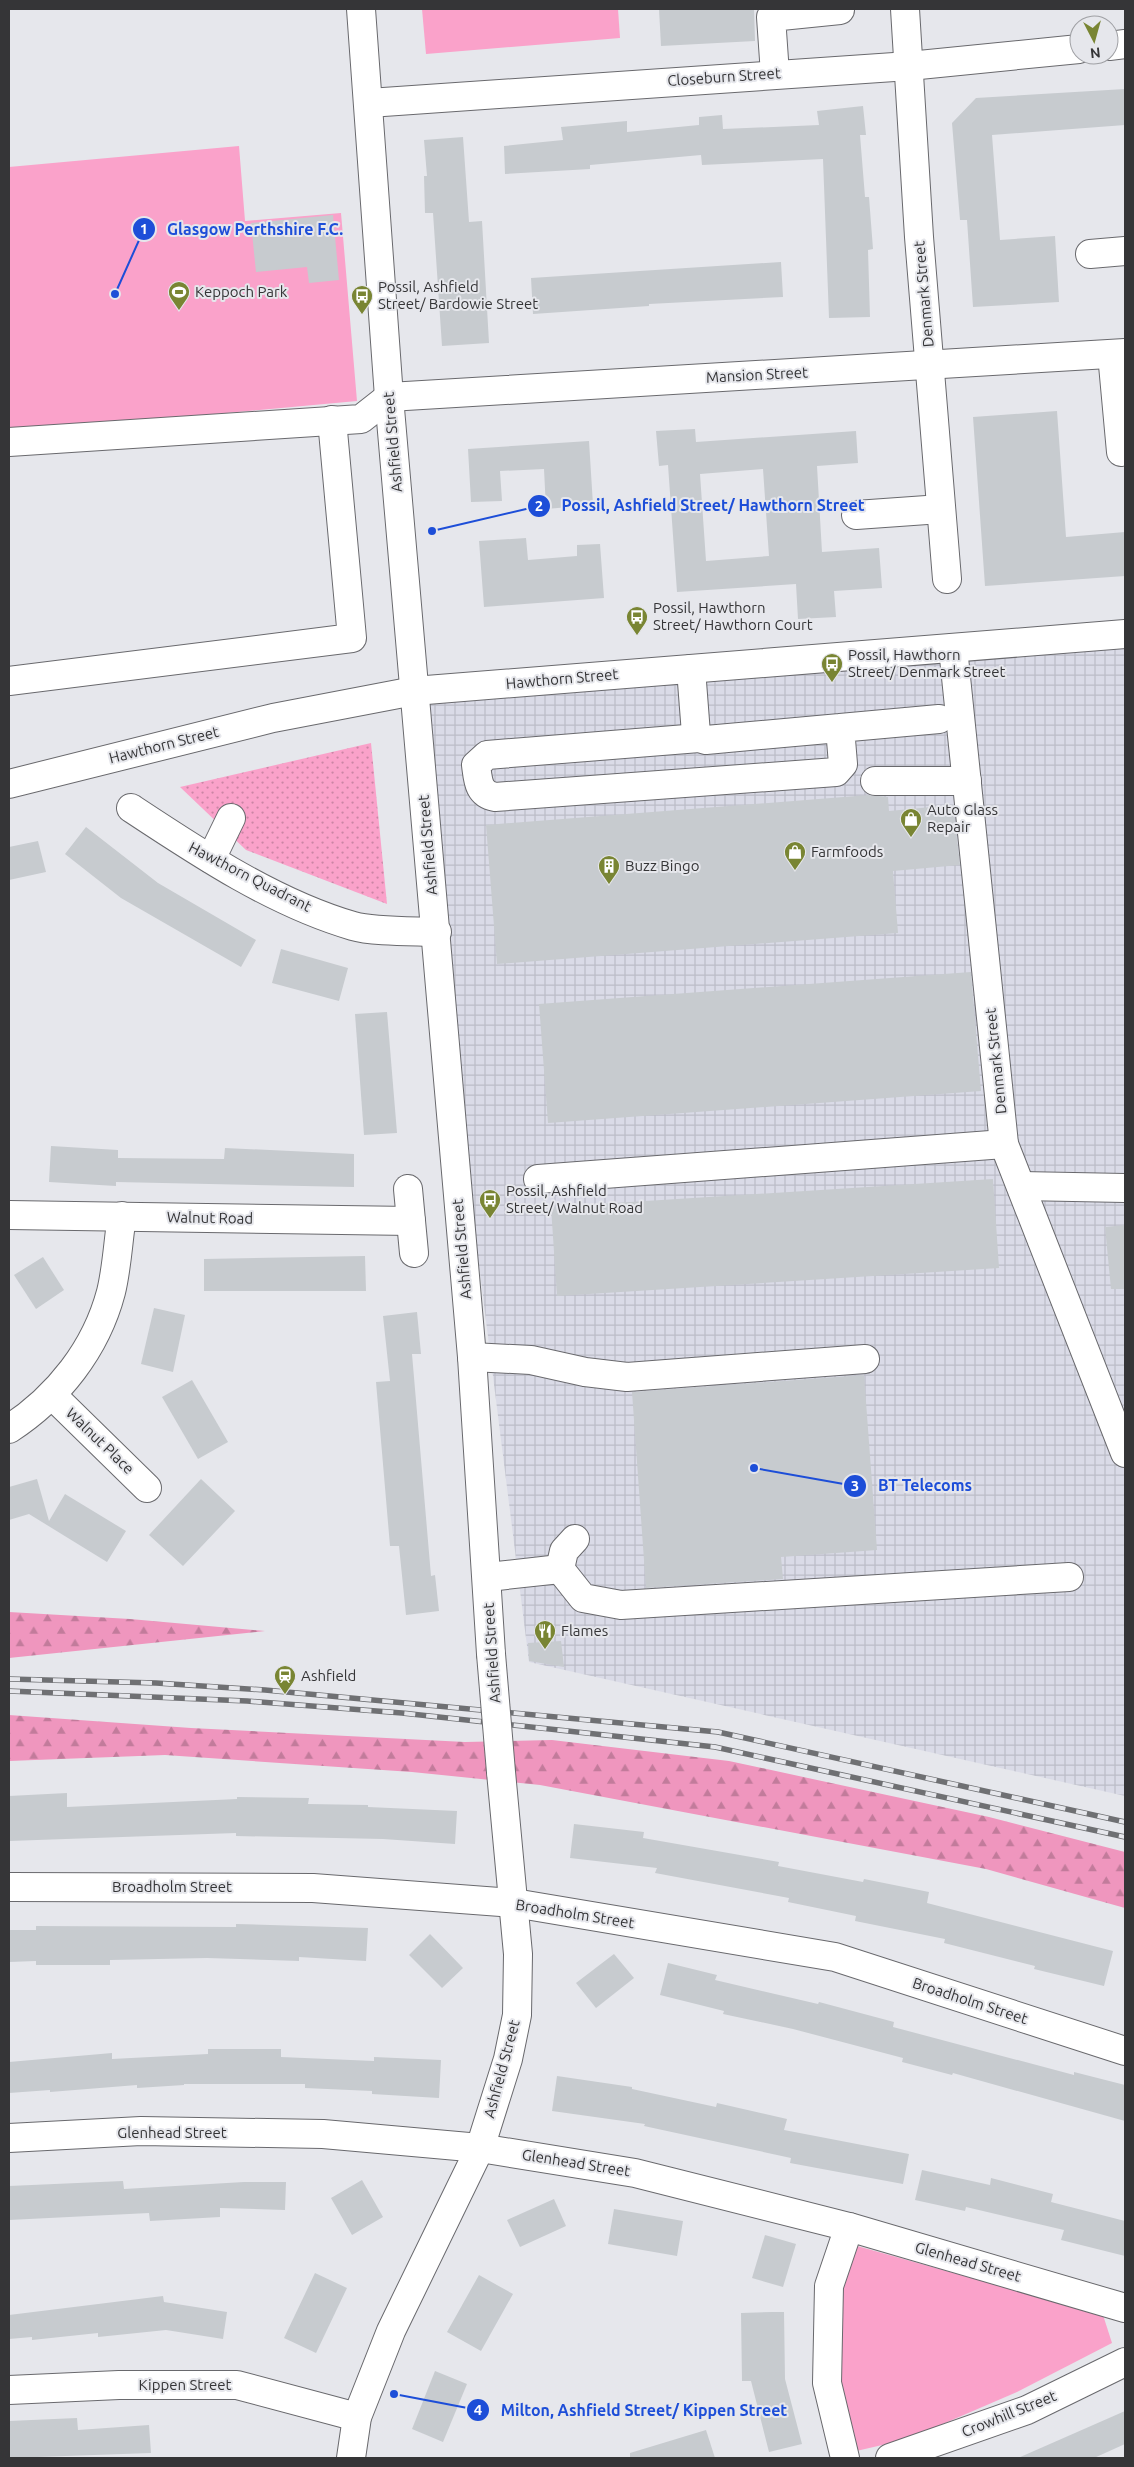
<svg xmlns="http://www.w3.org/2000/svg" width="1134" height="2467" viewBox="0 0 1134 2467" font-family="Ubuntu,sans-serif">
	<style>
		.industrial { fill: url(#industrial-grid) }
		.grass { fill: url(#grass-dots) }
		.forest { fill: url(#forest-firs) }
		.green { fill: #faa2ca }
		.building { fill: #c7cbcf; fill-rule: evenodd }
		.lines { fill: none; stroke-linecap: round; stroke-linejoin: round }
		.minor-casing { stroke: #69696d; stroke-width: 30 }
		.major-casing { stroke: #69696d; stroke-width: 30 }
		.minor { stroke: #fff; stroke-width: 28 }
		.major { stroke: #fff; stroke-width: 28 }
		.rail-casing { stroke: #6f7073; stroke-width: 5.5 }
		.rail { stroke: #e6e7ec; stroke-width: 4; stroke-dasharray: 11; stroke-linecap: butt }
		.minor-bridge-casing { stroke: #69696d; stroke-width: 30; stroke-linecap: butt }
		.minor-bridge { stroke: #fff; stroke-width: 28 }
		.labels { text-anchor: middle; stroke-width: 4; stroke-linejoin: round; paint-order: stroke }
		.street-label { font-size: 15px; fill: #353537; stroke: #e6e7ec }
		.poi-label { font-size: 15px; fill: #353537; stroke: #e6e7ec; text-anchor: start }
		.leader { fill: none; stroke: #1d4ed8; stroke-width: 2 }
		.callout-dot { fill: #1d4ed8; stroke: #e6e7ec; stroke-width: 2 }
		.mark-label { font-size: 15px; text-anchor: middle; font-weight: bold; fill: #fff }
		.callout-label { font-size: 16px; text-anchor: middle; font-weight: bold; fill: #1d4ed8; stroke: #e6e7ec; stroke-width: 4; stroke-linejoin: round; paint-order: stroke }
	</style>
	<defs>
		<pattern id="industrial-grid" width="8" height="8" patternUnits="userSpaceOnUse" patternTransform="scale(1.25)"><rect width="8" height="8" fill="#dadbe7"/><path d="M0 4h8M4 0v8" fill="none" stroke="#bcbdc7"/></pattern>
		<pattern id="grass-dots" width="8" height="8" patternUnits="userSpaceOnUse" patternTransform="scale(1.25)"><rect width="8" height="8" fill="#faa2ca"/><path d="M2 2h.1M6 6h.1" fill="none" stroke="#cb85a5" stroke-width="1.8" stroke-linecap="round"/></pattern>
		<pattern id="forest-firs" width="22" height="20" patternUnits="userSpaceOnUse" patternTransform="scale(1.25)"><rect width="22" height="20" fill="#ef96be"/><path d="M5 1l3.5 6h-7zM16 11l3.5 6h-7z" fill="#c27b9b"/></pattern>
	</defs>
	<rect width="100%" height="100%" fill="#e6e7ec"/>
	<path class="industrial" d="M1125 634V1796L529 1662 437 932 414 691Z"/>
	<path class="grass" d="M371 743 387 904 246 850 180 787Z"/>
	<g class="forest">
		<path d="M9 1612 130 1619 265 1631 9 1658Z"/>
		<path d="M9 1715 191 1728 465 1742 552 1740 729 1761 989 1817 1125 1852V1908L986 1869 540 1785 412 1772 165 1755 9 1761Z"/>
	</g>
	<g class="green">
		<path d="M422 9H618L620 38 426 54Z"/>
		<path d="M239 146 245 221 341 213 357 401 9 433V167Z"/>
		<path d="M850 2244 1103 2315 1112 2343 1017 2392 908 2439 852 2452 834 2387 836 2303Z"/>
	</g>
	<g class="building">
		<path d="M659 9H754L755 41 661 46Z"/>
		<path d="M1125 89V125L992 135 1000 240 1055 236 1059 302 973 307 967 220H960L952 123 976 98Z"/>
		<path d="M863 106 866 135H860L865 197H869L873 249 868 250 870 317 829 318 823 159 702 165 701 155 590 165V169L505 174 504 146 563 140 561 127 627 121V132L699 125V117L722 115 723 129 819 125 817 111Z"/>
		<path d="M463 137 469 222 482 221 489 343 442 346 433 213H425L424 176H427L424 140Z"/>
		<path d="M333 215 339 280 309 283 307 267 256 272 251 223Z"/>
		<path d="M781 262 783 297 649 304V306L533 314 531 278Z"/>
		<path d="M1057 411 1066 537 1125 532V576L985 586 973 417Z"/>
		<path d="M695 429 696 442 856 431 858 463 817 466 822 552 879 548 882 588 834 591 836 617 798 619 796 584 677 592 668 465 659 466 656 431ZM763 469 769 556 706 561 700 474Z"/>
		<path d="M589 441 593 505 546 509 544 469 500 471 502 501 471 502 468 449Z"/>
		<path d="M526 538 528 560 577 556V545L600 544 604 598 484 607 479 541Z"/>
		<path d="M869 795 888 797 889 811 953 805 960 865 893 871 898 933 497 964 486 825Z"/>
		<path d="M86 827 158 883 256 940 241 967 121 898 65 854Z"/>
		<path d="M38 841 46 872 9 880V847Z"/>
		<path d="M281 949 348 968 339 1001 272 983Z"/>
		<path d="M971 972 981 1091 548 1123 539 1004Z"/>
		<path d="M387 1012 397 1133 364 1135 355 1014Z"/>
		<path d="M51 1146 118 1150V1158L224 1159 225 1148 354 1154V1187L116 1182V1186L49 1182Z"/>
		<path d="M993 1179 999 1268 557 1296 551 1207Z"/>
		<path d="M1125 1225V1289H1111L1105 1227Z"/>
		<path d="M365 1256 366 1291H204V1259Z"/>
		<path d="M43 1257 64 1290 36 1309 14 1275Z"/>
		<path d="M154 1308 185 1315 173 1372 141 1364Z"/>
		<path d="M417 1312 421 1354H412L431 1576 435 1575 439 1611 406 1615 399 1546H390L376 1382 390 1381 383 1316Z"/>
		<path d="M864 1375 877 1550 781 1557 783 1579 646 1588 632 1392Z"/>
		<path d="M192 1380 228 1442 198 1459 162 1397Z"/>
		<path d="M37 1479 49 1521 65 1494 126 1531 107 1562 29 1514 9 1520V1487Z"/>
		<path d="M201 1479 235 1511 183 1566 149 1535Z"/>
		<path d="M561 1641 564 1667 529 1661 528 1643Z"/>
		<path d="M67 1793V1807L237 1799V1797L309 1798 308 1804 368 1805V1807L457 1811 455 1844 383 1839 236 1836V1833L9 1841V1796Z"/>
		<path d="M574 1824 644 1832 643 1838 779 1862 778 1866 863 1882 864 1879 929 1892 927 1903 1113 1951 1104 1986 1034 1969 1035 1966 944 1943 945 1939 855 1921 856 1916 788 1902 789 1898 655 1873 657 1868 570 1858Z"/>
		<path d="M236 1924 368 1928 366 1961 299 1957V1961L207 1958 110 1960V1965H36V1961L9 1962V1930H36V1926L236 1927Z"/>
		<path d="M430 1934 463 1968 442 1988 409 1955Z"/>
		<path d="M614 1954 634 1978 596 2008 576 1983Z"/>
		<path d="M668 1963 717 1975 715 1980 818 2004 819 2002 894 2022 893 2027 1074 2075V2072L1125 2085V2121L953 2073 952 2075 902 2062 903 2058 793 2029 723 2014 724 2011 660 1995Z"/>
		<path d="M208 2049H281V2057L374 2061V2057L441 2060 439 2098 372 2094V2091L305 2088V2084H184V2085L137 2088V2085L50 2092V2090L9 2093V2062L112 2053V2059L208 2054Z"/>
		<path d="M557 2076 632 2087V2089L716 2107 717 2103 787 2119 784 2130 909 2154 903 2184 790 2163 791 2158 644 2126 645 2124 552 2111Z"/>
		<path d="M922 2170 990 2185 991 2178 1053 2194 1051 2202 1125 2221V2256L1061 2240 1064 2230 966 2207 965 2211 915 2200Z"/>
		<path d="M362 2180 383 2217 352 2235 331 2198Z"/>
		<path d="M123 2181 124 2189 244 2182H286L285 2210 220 2208V2217L150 2221 149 2213 9 2220V2186Z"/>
		<path d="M554 2199 566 2226 520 2247 507 2220Z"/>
		<path d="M614 2209 683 2221 677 2256 608 2244Z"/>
		<path d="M765 2235 796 2244 783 2287 752 2278Z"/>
		<path d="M315 2273 347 2288 316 2353 284 2338Z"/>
		<path d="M479 2275 513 2294 481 2351 447 2332Z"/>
		<path d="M163 2296 164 2302 227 2312 223 2339 166 2330 98 2337V2333L32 2340V2337L9 2339V2315Z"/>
		<path d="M772 2312H784L785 2379 802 2444 769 2452 751 2381H742L741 2313Z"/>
		<path d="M435 2371 467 2384 443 2442 412 2429Z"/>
		<path d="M1125 2411V2444L1094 2458H1018Z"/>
		<path d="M77 2418 78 2430 149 2425 151 2453 9 2458V2421Z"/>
		<path d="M706 2430 715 2458H630V2453Z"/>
	</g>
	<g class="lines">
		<g class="minor-casing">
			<g id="minor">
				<path d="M361 9 389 397 472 1357 491 1654"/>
				<path d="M905 9 919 237 947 579"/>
				<path d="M1109 46 1125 44"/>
				<path d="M775 74 771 17 840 10"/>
				<path d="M369 103 909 66 1079 49"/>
				<path d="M1090 254 1125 251"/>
				<path d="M1112 354 1121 452"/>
				<path d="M389 397 1125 353"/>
				<path d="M9 442 361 419 389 397"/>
				<path d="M856 515 941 509"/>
				<path d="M953 648 1004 1144 1125 1453"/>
				<path d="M691 669 696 734 699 738"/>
				<path d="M9 681 352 638 332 420"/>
				<path d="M840 728 843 764 836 772 495 797C478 794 478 780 476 765L487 755 699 738 706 740 939 719"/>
				<path d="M875 781H967"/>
				<path d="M131 808C199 853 274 903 353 926 373 932 414 931 437 932"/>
				<path d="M211 859 231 818"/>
				<path d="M538 1179 1004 1144"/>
				<path d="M1021 1186 1125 1188"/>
				<path d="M408 1189 414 1253"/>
				<path d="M9 1215 411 1221"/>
				<path d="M472 1357 531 1360 585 1372 627 1377 865 1359"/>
				<path d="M52 1395 147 1488"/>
				<path d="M9 1429C58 1397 96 1349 111 1292 117 1268 118 1241 122 1216"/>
				<path d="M560 1569 583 1598 621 1605 1069 1577"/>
				<path d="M560 1569 564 1551 575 1539"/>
				<path d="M488 1577 560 1569"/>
				<path d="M9 1887 313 1888 514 1903 835 1957 1125 2051"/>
				<path d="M9 2138 141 2131 323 2134 480 2148 635 2173 849 2227 1125 2308"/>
				<path d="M9 2390 119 2385H237L357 2417"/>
				<path d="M351 2458 357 2417 391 2331 480 2148 508 2059 517 2015 518 1954 501 1772"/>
				<path d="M845 2458 827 2383 829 2286 849 2227"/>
				<path d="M890 2458 1027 2410 1125 2362"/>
			</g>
		</g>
		<g class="major-casing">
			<path id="major" d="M9 784 273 718 414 691 1125 634"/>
		</g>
		<use href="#minor" class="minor"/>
		<use href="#major" class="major"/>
		<g class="rail-casing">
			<g id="rail">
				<path d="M9 1679 156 1683 265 1690 718 1732 1125 1822"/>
				<path d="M9 1691 247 1701 402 1713 715 1747 1125 1837"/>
			</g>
		</g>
		<use href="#rail" class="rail"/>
		<g class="minor-bridge-casing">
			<path id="minor-bridge" d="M491 1654 501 1772"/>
		</g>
		<use href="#minor-bridge" class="minor-bridge"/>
	</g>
	<defs>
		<g id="stadium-pin" transform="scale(1.125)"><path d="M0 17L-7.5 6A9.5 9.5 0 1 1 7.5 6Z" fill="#798533" stroke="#e6e7ec"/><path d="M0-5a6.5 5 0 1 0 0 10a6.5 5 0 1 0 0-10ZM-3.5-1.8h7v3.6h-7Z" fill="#fff"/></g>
		<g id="bus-pin" transform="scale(1.125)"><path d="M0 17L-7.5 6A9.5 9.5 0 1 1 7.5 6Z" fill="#798533" stroke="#e6e7ec"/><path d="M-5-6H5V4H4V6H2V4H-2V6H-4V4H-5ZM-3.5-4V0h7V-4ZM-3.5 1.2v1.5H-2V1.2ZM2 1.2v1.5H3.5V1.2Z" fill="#fff"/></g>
		<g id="shop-pin" transform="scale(1.125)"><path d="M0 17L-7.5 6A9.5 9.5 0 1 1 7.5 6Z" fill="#798533" stroke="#e6e7ec"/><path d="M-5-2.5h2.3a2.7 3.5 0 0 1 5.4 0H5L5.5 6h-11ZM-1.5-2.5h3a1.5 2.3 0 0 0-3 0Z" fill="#fff"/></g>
		<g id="building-pin" transform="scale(1.125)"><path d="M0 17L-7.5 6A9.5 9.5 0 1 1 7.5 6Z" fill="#798533" stroke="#e6e7ec"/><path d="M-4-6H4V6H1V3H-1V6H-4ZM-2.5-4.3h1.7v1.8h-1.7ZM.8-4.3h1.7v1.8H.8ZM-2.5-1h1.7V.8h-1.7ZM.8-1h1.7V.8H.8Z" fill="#fff"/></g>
		<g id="restaurant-pin" transform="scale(1.125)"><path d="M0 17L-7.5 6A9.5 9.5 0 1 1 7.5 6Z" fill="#798533" stroke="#e6e7ec"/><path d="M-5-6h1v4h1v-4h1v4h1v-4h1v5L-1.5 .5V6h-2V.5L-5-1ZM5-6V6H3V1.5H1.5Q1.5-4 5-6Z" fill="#fff"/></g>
		<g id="station-pin" transform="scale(1.125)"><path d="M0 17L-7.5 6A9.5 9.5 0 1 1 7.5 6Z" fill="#798533" stroke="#e6e7ec"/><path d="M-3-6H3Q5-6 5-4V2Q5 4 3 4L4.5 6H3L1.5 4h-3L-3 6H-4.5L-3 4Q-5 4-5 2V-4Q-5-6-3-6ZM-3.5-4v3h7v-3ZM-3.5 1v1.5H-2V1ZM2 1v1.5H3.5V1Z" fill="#fff"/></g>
	</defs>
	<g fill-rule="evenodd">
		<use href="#stadium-pin" x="179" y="292"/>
		<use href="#bus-pin" x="362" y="296"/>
		<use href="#bus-pin" x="637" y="617"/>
		<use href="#bus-pin" x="832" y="664"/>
		<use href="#shop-pin" x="911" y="819"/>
		<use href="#shop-pin" x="795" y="852"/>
		<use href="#building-pin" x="609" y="866"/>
		<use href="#bus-pin" x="490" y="1200"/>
		<use href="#restaurant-pin" x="545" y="1631"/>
		<use href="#station-pin" x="285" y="1676"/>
	</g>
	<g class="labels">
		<g class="street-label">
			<text transform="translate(724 77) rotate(-4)" y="5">Closeburn Street</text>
			<text transform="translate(924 294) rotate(-95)" y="5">Denmark Street</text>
			<text transform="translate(757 375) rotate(-3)" y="5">Mansion Street</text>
			<text transform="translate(393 442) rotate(-95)" y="5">Ashfield Street</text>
			<text transform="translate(562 679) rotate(-5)" y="5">Hawthorn Street</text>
			<text transform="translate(164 745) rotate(-14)" y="5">Hawthorn Street</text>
			<text transform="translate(428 845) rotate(-95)" y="5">Ashfield Street</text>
			<text transform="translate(250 877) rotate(27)" y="5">Hawthorn Quadrant</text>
			<text transform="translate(996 1061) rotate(-96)" y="5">Denmark Street</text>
			<text transform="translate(210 1218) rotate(1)" y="5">Walnut Road</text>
			<text transform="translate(462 1249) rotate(-95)" y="5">Ashfield Street</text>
			<text transform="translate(100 1441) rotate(44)" y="5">Walnut Place</text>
			<text transform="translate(492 1653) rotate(-94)" y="5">Ashfield Street</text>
			<text x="172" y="1892">Broadholm Street</text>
			<text transform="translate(575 1914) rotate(9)" y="5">Broadholm Street</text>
			<text transform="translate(970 2001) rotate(18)" y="5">Broadholm Street</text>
			<text transform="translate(502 2069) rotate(-75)" y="5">Ashfield Street</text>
			<text x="172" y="2138">Glenhead Street</text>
			<text transform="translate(576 2163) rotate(9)" y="5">Glenhead Street</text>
			<text transform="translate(968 2262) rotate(16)" y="5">Glenhead Street</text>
			<text x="185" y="2390">Kippen Street</text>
			<text transform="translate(1009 2414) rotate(-22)" y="5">Crowhill Street</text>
		</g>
		<g class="poi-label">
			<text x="378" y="292">Possil, Ashfield<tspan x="378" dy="17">Street/ Bardowie Street</tspan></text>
			<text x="195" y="297">Keppoch Park</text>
			<text x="653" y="613">Possil, Hawthorn<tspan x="653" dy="17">Street/ Hawthorn Court</tspan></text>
			<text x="848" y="660">Possil, Hawthorn<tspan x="848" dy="17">Street/ Denmark Street</tspan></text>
			<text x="927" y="815">Auto Glass<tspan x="927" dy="17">Repair</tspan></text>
			<text x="811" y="857">Farmfoods</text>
			<text x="625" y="871">Buzz Bingo</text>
			<text x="506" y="1196">Possil, Ashfield<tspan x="506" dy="17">Street/ Walnut Road</tspan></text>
			<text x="561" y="1636">Flames</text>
			<text x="301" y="1681">Ashfield</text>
		</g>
	</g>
	<path class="leader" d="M115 294L144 229M432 531L539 506M754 1468L855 1486M394 2394L478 2410"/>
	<g class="callout-dot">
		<circle cx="115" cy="294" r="5"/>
		<circle cx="432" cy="531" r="5"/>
		<circle cx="754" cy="1468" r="5"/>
		<circle cx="394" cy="2394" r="5"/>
		<circle cx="144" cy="229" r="12"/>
		<circle cx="539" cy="506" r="12"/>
		<circle cx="855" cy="1486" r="12"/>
		<circle cx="478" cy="2410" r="12"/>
	</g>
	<g class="mark-label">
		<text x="144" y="234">1</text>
		<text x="539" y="511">2</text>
		<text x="855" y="1491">3</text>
		<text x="478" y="2415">4</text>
	</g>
	<g class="callout-label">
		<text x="255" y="235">Glasgow Perthshire F.C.</text>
		<text x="713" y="511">Possil, Ashfield Street/ Hawthorn Street</text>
		<text x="925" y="1491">BT Telecoms</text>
		<text x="644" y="2416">Milton, Ashfield Street/ Kippen Street</text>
	</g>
	<rect width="1134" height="2467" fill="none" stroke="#353537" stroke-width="20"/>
	<g transform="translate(1094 40) rotate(174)"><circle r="24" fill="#e6e7ec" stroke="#9fa0a4"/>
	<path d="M0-4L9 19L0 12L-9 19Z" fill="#798533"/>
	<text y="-8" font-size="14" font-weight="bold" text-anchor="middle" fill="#353537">N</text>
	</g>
</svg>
